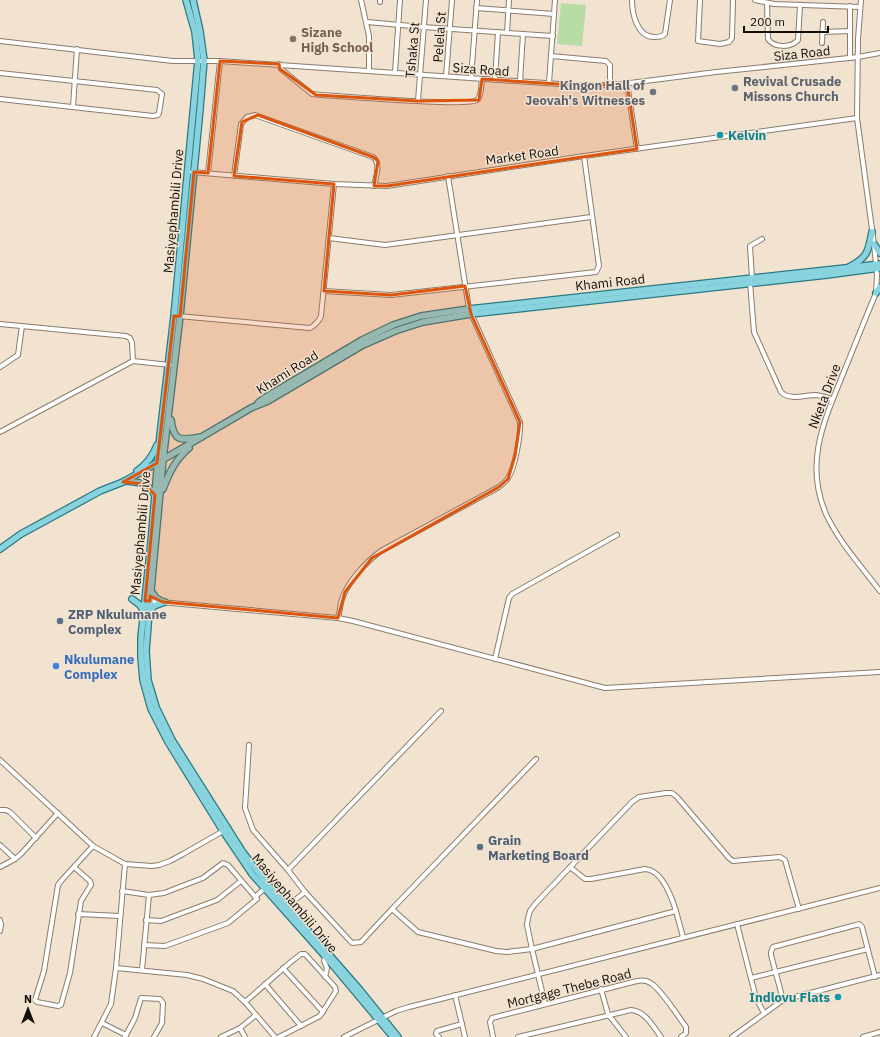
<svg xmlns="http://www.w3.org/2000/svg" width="880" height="1037" viewBox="0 0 880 1037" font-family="'IBM Plex Sans',sans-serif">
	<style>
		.green { fill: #b7dca6 }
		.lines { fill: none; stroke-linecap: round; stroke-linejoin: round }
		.minor-casing { stroke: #8a7d6c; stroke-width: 6 }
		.major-casing { stroke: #2a7a84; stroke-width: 8 }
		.minor { stroke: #fff; stroke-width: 4 }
		.major { stroke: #88d3dd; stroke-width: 5.5 }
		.marked { fill: #dd550c; fill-opacity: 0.2; stroke: #dd550c; stroke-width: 3; stroke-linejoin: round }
		.education-dot { fill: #8d6e63; stroke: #f2e3d1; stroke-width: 1.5 }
		.worship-dot { fill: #6b7280; stroke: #f2e3d1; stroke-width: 1.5 }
		.culture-dot { fill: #0f9aa8; stroke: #f2e3d1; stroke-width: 1.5 }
		.service-dot { fill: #5c6f8a; stroke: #f2e3d1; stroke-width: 1.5 }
		.shop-dot { fill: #3f7fe0; stroke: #f2e3d1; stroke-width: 1.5 }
		.labels { text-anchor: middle; stroke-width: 3; stroke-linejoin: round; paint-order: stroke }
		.education-label { font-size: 13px; font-weight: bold; fill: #785e54; stroke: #f2e3d1; text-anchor: start }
		.street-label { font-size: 13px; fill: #110d07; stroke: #f2e3d1 }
		.worship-label { font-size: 13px; font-weight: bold; fill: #5b616d; stroke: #f2e3d1; text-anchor: start }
		.culture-label { font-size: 13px; font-weight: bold; fill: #0d838f; stroke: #f2e3d1; text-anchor: start }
		.service-label { font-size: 13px; font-weight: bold; fill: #4e5e75; stroke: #f2e3d1; text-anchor: start }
		.shop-label { font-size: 13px; font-weight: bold; fill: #366cbe; stroke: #f2e3d1; text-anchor: start }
	</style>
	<rect width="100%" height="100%" fill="#f2e3d1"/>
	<path class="green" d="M561 3 586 5 582 46 557 44Z"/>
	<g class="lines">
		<g class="minor-casing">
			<g id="minor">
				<path d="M361 0 369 36V70"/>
				<path d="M632 0C632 13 637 37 654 37 659 37 662 37 665 34L670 0"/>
				<path d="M700 0 698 41 720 44 729 42 732 38 733 0"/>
				<path d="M755 0 774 4 860 7"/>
				<path d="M861 0 858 39 857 118 874 244 877 275 876 293C865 319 854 347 843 374 824 421 804 463 826 514 839 542 861 566 880 591"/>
				<path d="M380 2V0"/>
				<path d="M767 3 768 39C774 48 791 48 798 40L800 6"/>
				<path d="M850 6V58"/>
				<path d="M476 8 554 14"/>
				<path d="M367 22 423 27 553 36"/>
				<path d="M822 32 850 31"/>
				<path d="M507 33 509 0"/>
				<path d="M0 41 173 61H220L589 86 622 84 716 72 858 57 880 53"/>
				<path d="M822 43 823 22"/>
				<path d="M551 56 606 61 610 65V85"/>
				<path d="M279 64 281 69 312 94 321 95C342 96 468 107 477 100 482 96 481 84 482 79"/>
				<path d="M395 72 400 0"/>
				<path d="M0 73 157 90 162 94 159 113 158 115 153 116 0 99"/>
				<path d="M446 76 452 0"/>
				<path d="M471 78 477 0"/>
				<path d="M495 80 498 32"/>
				<path d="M520 81 523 34"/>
				<path d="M549 83 555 0"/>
				<path d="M627 83 637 149"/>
				<path d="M418 101 426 0"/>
				<path d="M73 106 77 49"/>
				<path d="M192 172 334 184 387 186 584 156 857 118"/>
				<path d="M208 173 220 61"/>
				<path d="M234 176 241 124 247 117 255 115 373 157C381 163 376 177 374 186"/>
				<path d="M329 238 385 245 591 217"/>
				<path d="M752 278 750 246 762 239"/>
				<path d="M750 282 754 332 781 392C790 401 804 395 816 395 822 396 827 397 832 399"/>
				<path d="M324 291 391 295 596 272 599 266 584 156"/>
				<path d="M178 316 310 328C315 325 319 322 321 316L334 184"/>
				<path d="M0 324 126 336 130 338 132 343 133 361"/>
				<path d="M0 367 18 355 22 326"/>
				<path d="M0 432 133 361 170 365"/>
				<path d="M149 601 338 618 353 621 605 688 880 672"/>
				<path d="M338 618C340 612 340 605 342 599 348 581 366 562 381 551L499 487C502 484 506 482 508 478 515 469 521 433 520 422L469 309 448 176"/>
				<path d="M495 659 509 598 512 594 617 535"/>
				<path d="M249 745 245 808 253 830 288 870 305 892 352 943 361 942 392 909 418 932 496 951 507 952 532 949 676 911 683 937"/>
				<path d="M0 760 93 846 125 864 152 866 159 865 170 861 183 854 225 830"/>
				<path d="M0 810H6L10 812 36 838"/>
				<path d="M0 845 15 859"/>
				<path d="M0 867 15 859 21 854 58 813"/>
				<path d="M74 867 90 881 91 885 81 901 70 973 61 1005 58 1006 37 1002 35 1000 44 971 58 885 61 881 93 846"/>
				<path d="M570 867 585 879H591L645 869C662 870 672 898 676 911"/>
				<path d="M288 870 441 711"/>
				<path d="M122 891 149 895 164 893 203 878 223 863 228 865 257 899 228 923 165 946 144 945"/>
				<path d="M255 897 265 888"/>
				<path d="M285 908 305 892"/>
				<path d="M392 909 536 759"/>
				<path d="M78 914 120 916"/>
				<path d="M0 920 1 925 0 931"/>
				<path d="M146 920 161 921 217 900 241 881"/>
				<path d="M737 924 756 998 764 1013"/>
				<path d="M325 956 324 961 327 968 325 977"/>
				<path d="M116 968 187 975 203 979 233 991 245 1002 275 1037"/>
				<path d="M283 968 323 1012"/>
				<path d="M142 970 149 895"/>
				<path d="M751 978 868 949"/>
				<path d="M265 984 301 1026"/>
				<path d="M601 989 608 1014 626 1037"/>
				<path d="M455 995 465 1037"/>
				<path d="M783 1000 771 955V952L773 947 856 925 859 924 862 927 875 977"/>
				<path d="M245 1002 292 961 301 954H305L335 987 336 991 320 1016 279 1037"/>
				<path d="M545 1004 532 949 527 925 528 918 530 911 536 903 632 802 639 797 666 793H672L677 797 729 858 733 861 780 857 785 860 799 909"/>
				<path d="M102 1023 126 1035"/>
				<path d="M240 1028 245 1037"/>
				<path d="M94 1037 111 1004 116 968 125 864"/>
				<path d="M125 1037 135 1018 141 998 160 999 163 1003 162 1023 154 1037"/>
				<path d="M221 1037 240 1028 256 1015"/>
				<path d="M344 1037 396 1011 409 1007 880 888"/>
				<path d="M439 1037 436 1034 437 1031 462 1024"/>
				<path d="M493 1037 490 1022 492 1018 637 981C642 980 647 980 652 984 662 991 678 1016 686 1027V1033L681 1037"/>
				<path d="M518 1037 631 1010C645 1011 653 1026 661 1037"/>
				<path d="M732 1037 783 1000 880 975"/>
				<path d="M863 1037 880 1032"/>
			</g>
		</g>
		<g class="major-casing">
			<g id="major">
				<path d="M186 0 195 32 198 60 174 316 160 435 151 542 141 638V657L143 680 151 709 168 742 223 831 252 874 325 956 393 1037"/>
				<path d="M193 0 200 31 204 60 200 109 180 316 163 460 150 601 146 651 148 680 156 707 172 740 242 851 264 880 360 990 398 1037"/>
				<path d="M874 244 880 253"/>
				<path d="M849 267C868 257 868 252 872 232"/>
				<path d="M876 293 880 287"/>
				<path d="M258 403 266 397 362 340 393 325 421 316 469 309 845 268 880 264"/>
				<path d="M171 420C174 443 181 440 201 437"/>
				<path d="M137 471C147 464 153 456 157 445"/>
				<path d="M125 481C139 482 147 483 155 495"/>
				<path d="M163 489C169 473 175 460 189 448"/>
				<path d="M0 549 21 534 100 491 123 482 157 463 251 408 268 401 363 345 395 331 423 322 471 314 827 275 880 268"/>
				<path d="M151 591 156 598 163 602"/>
				<path d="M132 599 140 605 144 612"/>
				<path d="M149 613 154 606 165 602"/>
			</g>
		</g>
		<use href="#minor" class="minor"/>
		<use href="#major" class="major"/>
	</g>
	<path class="marked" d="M220 61 279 64 280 69 316 95 418 101 479 100 482 79 589 86 627 83 637 149 387 186H374L378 161 373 157 258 115 242 122 234 176 334 184 324 291 391 295 465 286 471 314 520 422 515 456 508 479 499 487 372 558 345 592 338 618 163 602 150 596V601H145L155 495 144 484 123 482 157 463 174 316H180L194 172 208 173Z"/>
	<circle class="education-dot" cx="293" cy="39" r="4"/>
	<g class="worship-dot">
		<circle cx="735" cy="88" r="4"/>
		<circle cx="653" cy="92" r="4"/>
	</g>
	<g class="culture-dot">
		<circle cx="720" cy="135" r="4"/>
		<circle cx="838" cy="997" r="4"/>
	</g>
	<g class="service-dot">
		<circle cx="60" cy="621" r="4"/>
		<circle cx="480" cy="847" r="4"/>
	</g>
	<circle class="shop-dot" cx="56" cy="666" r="4"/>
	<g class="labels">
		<g class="education-label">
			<text x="301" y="37">Sizane<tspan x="301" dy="15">High School</tspan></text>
		</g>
		<g class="street-label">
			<text transform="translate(439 37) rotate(-86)" y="5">Pelela St</text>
			<text transform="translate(412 50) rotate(-85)" y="5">Tshaka St</text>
			<text transform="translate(802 53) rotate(-6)" y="5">Siza Road</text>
			<text transform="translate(481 69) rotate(4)" y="5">Siza Road</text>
			<text transform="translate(522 155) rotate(-8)" y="5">Market Road</text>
			<text transform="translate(173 211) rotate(-85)" y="5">Masiyephambili Drive</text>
			<text transform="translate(610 282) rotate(-6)" y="5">Khami Road</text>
			<text transform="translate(287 372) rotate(-32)" y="5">Khami Road</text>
			<text transform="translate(824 396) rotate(-69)" y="5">Nketa Drive</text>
			<text transform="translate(140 533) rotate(-85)" y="5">Masiyephambili Drive</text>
			<text transform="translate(295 903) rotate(50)" y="5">Masiyephambili Drive</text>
			<text transform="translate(569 988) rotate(-14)" y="5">Mortgage Thebe Road</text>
		</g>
		<g class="worship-label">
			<text x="743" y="86">Revival Crusade<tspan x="743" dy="15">Missons Church</tspan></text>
			<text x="645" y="90" text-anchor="end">Kingon Hall of<tspan x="645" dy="15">Jeovah's Witnesses</tspan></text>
		</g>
		<g class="culture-label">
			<text x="728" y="140">Kelvin</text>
			<text x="830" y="1002" text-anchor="end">Indlovu Flats</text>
		</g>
		<g class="service-label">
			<text x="68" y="619">ZRP Nkulumane<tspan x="68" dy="15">Complex</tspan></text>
			<text x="488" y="845">Grain<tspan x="488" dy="15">Marketing Board</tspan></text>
		</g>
		<g class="shop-label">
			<text x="64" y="664">Nkulumane<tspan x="64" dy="15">Complex</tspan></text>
		</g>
	</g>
	<g transform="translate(28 1009)" stroke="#f2e3d1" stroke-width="3" paint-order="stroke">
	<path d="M0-3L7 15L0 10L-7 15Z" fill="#110d07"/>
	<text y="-6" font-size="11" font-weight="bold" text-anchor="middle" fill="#110d07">N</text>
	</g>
	<path d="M744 26v6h84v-6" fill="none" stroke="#110d07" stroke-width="2"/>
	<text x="750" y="26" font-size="12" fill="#110d07" stroke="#f2e3d1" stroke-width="3" paint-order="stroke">200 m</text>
</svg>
